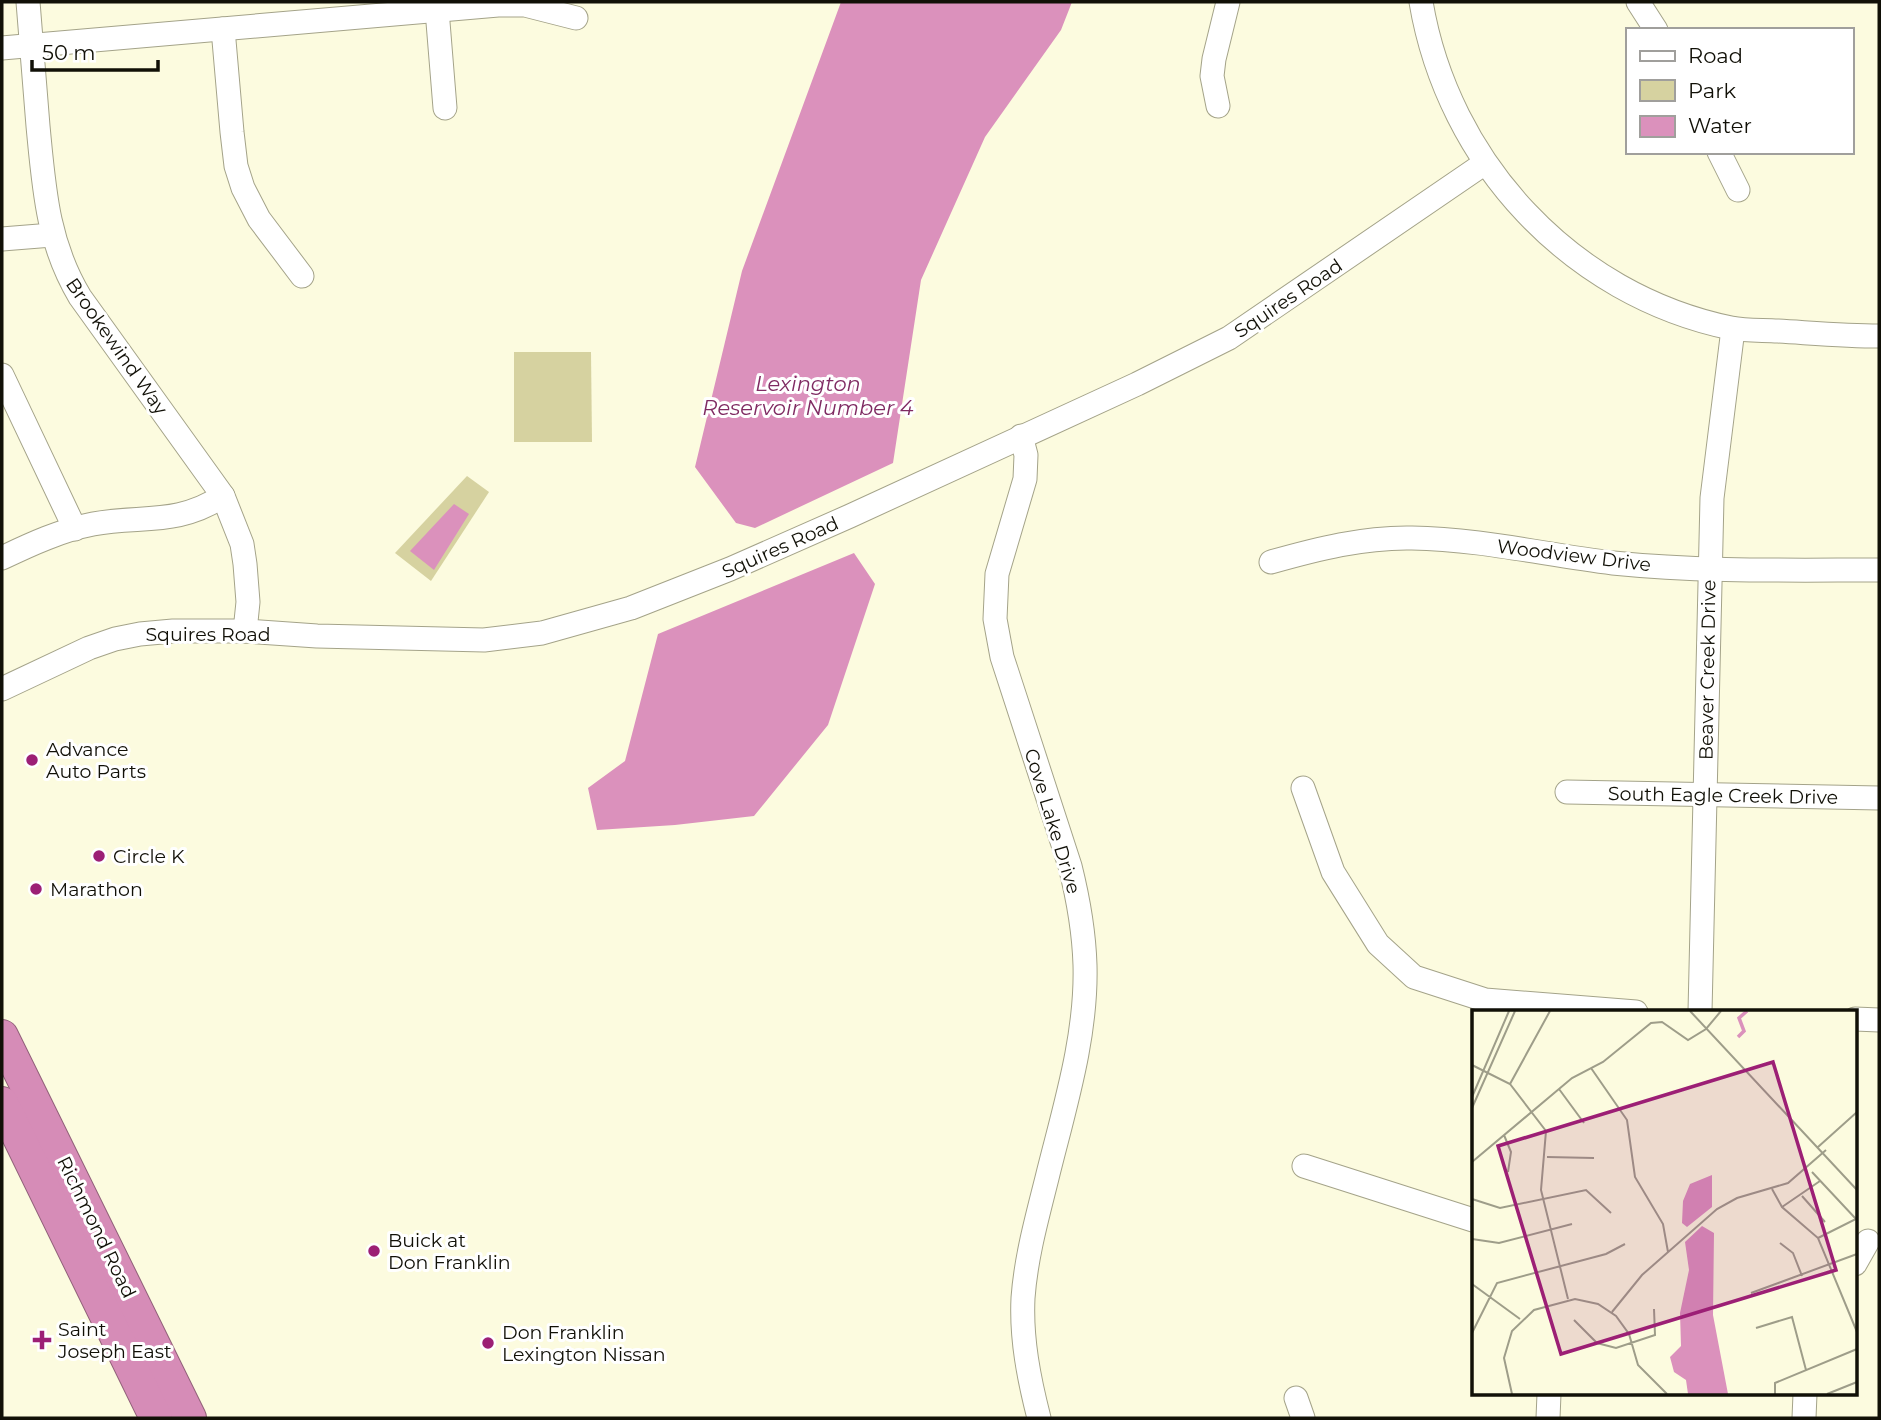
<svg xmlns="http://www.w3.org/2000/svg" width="1881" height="1420" viewBox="0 0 1881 1420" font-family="Montserrat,sans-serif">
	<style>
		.green { fill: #d6d2a0 }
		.water { fill: #db91bc }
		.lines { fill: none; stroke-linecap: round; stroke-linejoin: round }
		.minor-casing { stroke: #a4a389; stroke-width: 25 }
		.highway-casing { stroke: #916179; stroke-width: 34 }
		.minor { stroke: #fff; stroke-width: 23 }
		.highway { stroke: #d68cb7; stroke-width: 32 }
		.poi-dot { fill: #9c1f75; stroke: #fff; stroke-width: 2.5 }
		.labels { text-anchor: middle; stroke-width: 6; stroke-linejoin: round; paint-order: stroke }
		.street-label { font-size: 19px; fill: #111007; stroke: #fff }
		.poi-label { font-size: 19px; fill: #111007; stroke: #fff; text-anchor: start }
		.water-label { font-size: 21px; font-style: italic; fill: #7f2a62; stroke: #fff }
		.inset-river { fill: none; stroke: #db91bc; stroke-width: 3.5 }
		.inset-road { fill: none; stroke: #9e9d89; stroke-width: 2 }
		.view { fill: #9c1f75; fill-opacity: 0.15; stroke: #9c1f75; stroke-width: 3.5 }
		.inset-edge { fill: none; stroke: #111007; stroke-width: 3.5 }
	</style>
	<rect width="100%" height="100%" fill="#fcfbdf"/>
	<g class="green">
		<path d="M514 352H591L592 442H514Z"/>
		<path d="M467 476 489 492 431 581 395 553Z"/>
	</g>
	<g class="water">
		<path d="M841 2H1072L1061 30 985 137 921 280 893 463 755 528 736 523 695 467 742 271Z"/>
		<path d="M454 504 469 514 434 570 410 551Z"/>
		<path d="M854 553 875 584 828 725 754 816 675 825 597 830 588 788 625 761 658 634Z"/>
	</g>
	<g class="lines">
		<g class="minor-casing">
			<g id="minor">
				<path d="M28 2C31 43 35 84 38 126 44 188 47 242 80 297L223 496 242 544 245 564 248 602 245 631"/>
				<path d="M1421 2C1448 162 1571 295 1731 328 1746 331 1763 330 1778 331 1812 333 1846 336 1879 336"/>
				<path d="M1638 2 1656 30"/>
				<path d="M437 10 445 108"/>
				<path d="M223 29 232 132 236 166 243 188 259 219 302 276"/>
				<path d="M2 48 498 5H525L576 18"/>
				<path d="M1218 106 1212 76 1214 59 1228 2"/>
				<path d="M1719 152 1738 190"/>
				<path d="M2 239 52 235"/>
				<path d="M2 375 75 529"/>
				<path d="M1021 436 1026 455 1025 479 997 574 995 619 1002 657 1070 866C1078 898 1084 932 1085 965 1087 1037 1064 1109 1047 1178 1037 1218 1026 1257 1023 1298 1021 1339 1029 1379 1039 1418"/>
				<path d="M2 558C31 544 62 530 93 524 142 515 177 526 223 496"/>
				<path d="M1271 562C1317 549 1364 537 1412 538 1480 539 1546 555 1613 563 1702 572 1790 570 1879 570"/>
				<path d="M2 689 89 648 115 639 140 634 173 631H245L317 636 484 640 542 633 631 608 730 569 850 516 1137 384 1229 338 1485 163"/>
				<path d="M1303 788 1333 872 1378 944 1414 977 1485 1000 1636 1012"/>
				<path d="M1567 792 1879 798"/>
				<path d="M1700 1012 1712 498 1733 329"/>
				<path d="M1855 1019 1879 1020"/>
				<path d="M1304 1166 1473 1220"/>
				<path d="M1855 1264 1868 1241"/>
				<path d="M1296 1398 1303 1418"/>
				<path d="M1548 1418 1549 1394"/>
				<path d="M1804 1418 1805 1394"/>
			</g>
		</g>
		<g class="highway-casing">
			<g id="highway">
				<path d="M2 1036 190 1418"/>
				<path d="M2 1103 156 1418"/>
			</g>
		</g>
		<use href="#minor" class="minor"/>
		<use href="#highway" class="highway"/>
	</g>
	<g class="poi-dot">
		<circle cx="32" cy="760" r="7"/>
		<circle cx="99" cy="856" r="7"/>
		<circle cx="36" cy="889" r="7"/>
		<circle cx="374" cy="1251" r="7"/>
		<path d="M38.5 1329.5h7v7h7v7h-7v7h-7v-7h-7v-7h7z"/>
		<circle cx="488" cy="1343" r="7"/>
	</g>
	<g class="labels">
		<g class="street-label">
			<text transform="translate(1288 298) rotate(-34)" y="7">Squires Road</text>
			<text transform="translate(117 346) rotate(55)" y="7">Brookewind Way</text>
			<text transform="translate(780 547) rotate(-24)" y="7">Squires Road</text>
			<text transform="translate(1574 555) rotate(7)" y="7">Woodview Drive</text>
			<text x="208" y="641">Squires Road</text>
			<text transform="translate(1707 670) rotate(-89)" y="7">Beaver Creek Drive</text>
			<text transform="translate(1723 795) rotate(1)" y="7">South Eagle Creek Drive</text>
			<text transform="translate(1053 821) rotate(73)" y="7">Cove Lake Drive</text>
			<text transform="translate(97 1227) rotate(64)" y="7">Richmond Road</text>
		</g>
		<g class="poi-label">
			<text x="46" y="756">Advance<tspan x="46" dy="22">Auto Parts</tspan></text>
			<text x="113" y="863">Circle K</text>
			<text x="50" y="896">Marathon</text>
			<text x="388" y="1247">Buick at<tspan x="388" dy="22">Don Franklin</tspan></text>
			<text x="58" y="1336">Saint<tspan x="58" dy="22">Joseph East</tspan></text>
			<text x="502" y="1339">Don Franklin<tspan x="502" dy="22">Lexington Nissan</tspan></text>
		</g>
		<g class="water-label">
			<text x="808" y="391">Lexington<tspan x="808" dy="24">Reservoir Number 4</tspan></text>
		</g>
	</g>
	<g transform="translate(1472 1010)">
		<rect width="385" height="385" fill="#fcfbdf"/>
		<path d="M240 165V197L215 217 210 213 211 191 218 174ZM230 216 242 223 241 305 256 384H216L214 370 202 362 198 347 209 336 208 303 217 260 213 232Z" fill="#db91bc"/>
		<path class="inset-river" d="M266 27 272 21 267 8 275 1"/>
		<path class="inset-road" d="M218 1 385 180M0 55 38 74 74 121 69 180 96 289M119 58 155 110 163 167 191 214 196 242M38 74 78 1M87 79 112 113M0 87 37 1M0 98 43 1M32 125 39 142 36 162M346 137 385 102M75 147 122 148M0 152 100 68 131 52 179 13 190 12 216 30 234 19 249 1M340 162 384 209 346 228M300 179 310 197 346 228 385 322M330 186 353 212M0 189 28 198 114 180 139 203M310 197 348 171M0 229 27 233 100 214M308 233 321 243 330 266M0 274 48 309M279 283 385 244M140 302 170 265 245 199 265 188 316 173 354 140M102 310 125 333 144 338 183 325 182 299M284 318 320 307 334 360M0 323 25 273 134 244 153 234M40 384 32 348 40 321 62 300 103 289 126 294 144 306 157 324 166 355 195 384M303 384V373L385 339M355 384 385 372"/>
		<path class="view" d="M301 52 364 260 89 344 26 136Z"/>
		<rect width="385" height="385" class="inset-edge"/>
	</g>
	<rect width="1881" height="1420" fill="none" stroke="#111007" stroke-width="7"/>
	<rect x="1626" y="28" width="228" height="126" fill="#ffffff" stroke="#a09f9c" stroke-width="2"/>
	<rect x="1640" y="51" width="35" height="10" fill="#ffffff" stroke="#a09f9c" stroke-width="2"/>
	<text x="1688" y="63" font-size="21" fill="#111007">Road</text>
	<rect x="1640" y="80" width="35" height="21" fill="#d6d2a0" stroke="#a09f9c" stroke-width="2"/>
	<text x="1688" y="98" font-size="21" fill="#111007">Park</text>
	<rect x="1640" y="116" width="35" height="21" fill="#db91bc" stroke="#a09f9c" stroke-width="2"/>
	<text x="1688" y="133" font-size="21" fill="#111007">Water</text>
	<path d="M32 60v10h126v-10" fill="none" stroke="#111007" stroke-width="3.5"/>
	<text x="42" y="60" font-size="21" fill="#111007" stroke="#ffffff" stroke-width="5" paint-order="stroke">50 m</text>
</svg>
